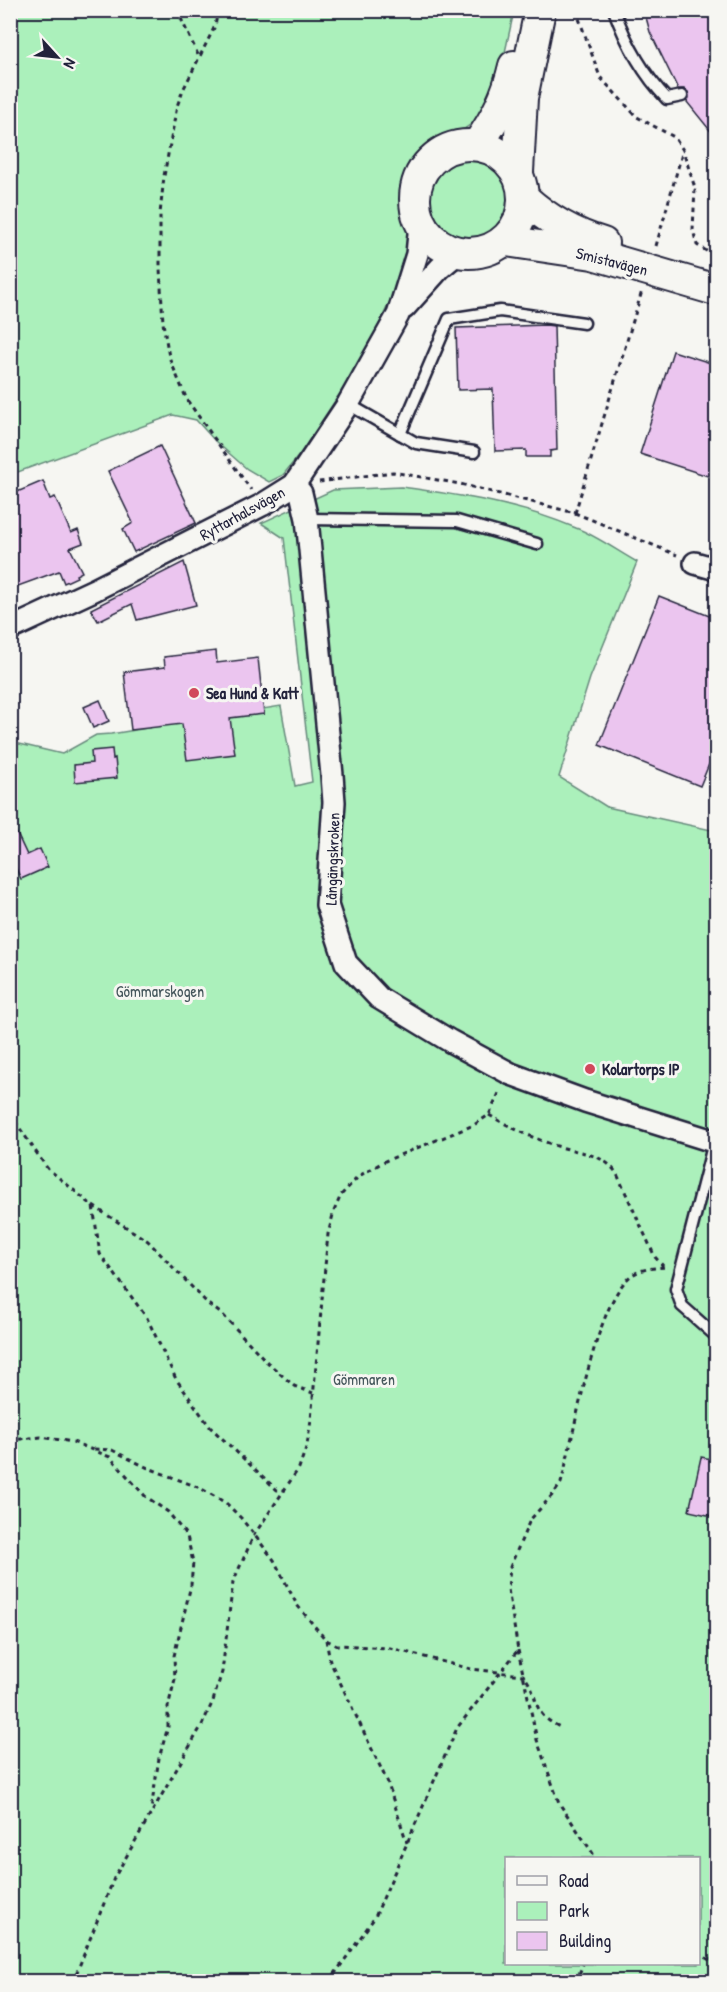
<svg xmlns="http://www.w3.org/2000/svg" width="727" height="1992" viewBox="0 0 727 1992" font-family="'Patrick Hand',sans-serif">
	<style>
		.green { fill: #abf0bb; stroke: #66897b; stroke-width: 1.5; fill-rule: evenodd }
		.building { fill: #ebc5ef; stroke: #22223b; stroke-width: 1.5 }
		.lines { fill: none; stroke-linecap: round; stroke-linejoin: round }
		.lane-casing { stroke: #22223b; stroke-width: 15 }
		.street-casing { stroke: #22223b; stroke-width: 26 }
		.secondary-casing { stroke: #22223b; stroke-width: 34 }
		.path { stroke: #22223b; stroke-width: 3; stroke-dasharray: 4.5 4.5; stroke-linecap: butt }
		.lane { stroke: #f6f6f2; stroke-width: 10 }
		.street { stroke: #f6f6f2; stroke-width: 21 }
		.secondary { stroke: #f6f6f2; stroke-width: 30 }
		.poi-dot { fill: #d1495b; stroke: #f6f6f2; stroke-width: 2 }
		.labels { text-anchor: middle; stroke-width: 6; stroke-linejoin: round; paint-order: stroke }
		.street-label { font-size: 16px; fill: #22223b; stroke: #f6f6f2 }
		.poi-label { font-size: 16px; font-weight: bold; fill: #22223b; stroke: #f6f6f2; text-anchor: start }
		.park-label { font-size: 16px; fill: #44565b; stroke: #f6f6f2 }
	</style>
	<rect width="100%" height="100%" fill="#f6f6f2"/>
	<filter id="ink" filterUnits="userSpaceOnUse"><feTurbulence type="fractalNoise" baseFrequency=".0167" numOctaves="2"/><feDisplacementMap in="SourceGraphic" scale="12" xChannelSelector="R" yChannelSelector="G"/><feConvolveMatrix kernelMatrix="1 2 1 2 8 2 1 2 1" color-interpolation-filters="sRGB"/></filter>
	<g filter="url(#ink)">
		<g class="green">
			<path d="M10 11H514L504 57 480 118 464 129 432 139 410 166 402 197 410 231 408 262 364 357 300 454 283 475 269 482 247 469 215 441 196 420 173 415 18 472 11 467Z"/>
			<circle cx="472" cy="198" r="42"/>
			<path d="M401 487C461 495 520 504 576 528 597 536 617 551 637 562L590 678 559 777 607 807 716 831V1981L11 1982V742L62 754 96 735 111 734 281 706 295 786 312 782 284 538 261 523 333 490ZM506 1858H698V1964H506Z"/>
		</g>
		<g class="building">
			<path d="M644 10H717V139L687 102 689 98 688 92 684 89H678L650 32Z"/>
			<path d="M546 325 554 326 557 450 550 451V457H526V450L495 451 493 389 458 390 456 328Z"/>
			<path d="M673 351 717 365V479L640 454Z"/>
			<path d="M160 446 196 523 134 552 123 529 133 523 108 471Z"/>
			<path d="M43 481 50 499 55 497 71 533 78 530 83 543 70 548 82 572 76 575 77 577 64 583 59 571 10 589V495Z"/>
			<path d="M184 562 196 605 137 620 132 604 98 621 91 609Z"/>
			<path d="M659 596 717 619V745L700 786 599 745Z"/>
			<path d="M216 651 217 663 258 658 264 714 230 718 235 754 187 760 182 724 131 730 124 672 165 667 164 657Z"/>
			<path d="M100 700 109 721 93 728 84 707Z"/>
			<path d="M112 749 113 759 115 758 117 778 75 782 74 765 92 763 91 751Z"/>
			<path d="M10 819 27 855 40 849 48 867 21 879 10 856Z"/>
			<path d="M701 1457 717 1460V1517L689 1511Z"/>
		</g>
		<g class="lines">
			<g class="lane-casing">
				<g id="lane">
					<path d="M614 10C626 43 643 74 667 99L682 96"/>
					<path d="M348 404 416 443 474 452"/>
					<path d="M400 434 449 319 500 311 584 323"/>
					<path d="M307 519 457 521 537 544"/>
					<path d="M714 1142 676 1289 682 1306 716 1336"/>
				</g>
			</g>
			<g class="street-casing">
				<g id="street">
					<path d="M404 308 440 268 459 252"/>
					<path d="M294 485 301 493 307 519 332 775 334 802 327 905 346 963 379 998 450 1041 511 1074 585 1101 716 1142"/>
					<path d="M695 563 716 569"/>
					<path d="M10 629 94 590 262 505 294 485 348 404 398 315 417 254 420 224"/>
				</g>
			</g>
			<g class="secondary-casing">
				<g id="secondary">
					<path d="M478 144C496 118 507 96 514 66"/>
					<circle cx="469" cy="199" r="54"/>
					<path d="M518 172 522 98 540 10"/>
					<path d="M525 199C548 220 573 234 603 243"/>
					<path d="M506 241 593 254 716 290"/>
				</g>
			</g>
			<g class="path">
				<path d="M177 10 199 57"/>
				<path d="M218 10 215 26 183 90 177 106 164 176 160 214V269L163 323 169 357 187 400 251 490"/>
				<path d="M576 10 600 77 637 117 674 137 683 150 695 188 693 230 697 245 716 257"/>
				<path d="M656 246 683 150"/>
				<path d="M319 482 393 472 460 484 575 513 677 555"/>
				<path d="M575 513 642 291"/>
				<path d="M10 1114 47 1168 93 1206 100 1254 147 1318 176 1379 210 1427 277 1490H286"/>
				<path d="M489 1115C510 1127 532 1138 554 1145 577 1153 603 1152 617 1174L655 1257 663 1266"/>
				<path d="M93 1206 148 1241 208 1304 223 1315 267 1362 294 1386 313 1393"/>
				<path d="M10 1440 41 1437 73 1442 110 1457 145 1496 168 1512 187 1536 193 1562 191 1585 174 1656 175 1679 168 1707V1727L159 1758 151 1810"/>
				<path d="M94 1449 112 1450 146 1467 200 1488 226 1503 241 1518 274 1560 297 1605 326 1640 337 1645 390 1648 471 1669 523 1675C543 1699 527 1712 562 1728"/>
				<path d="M326 1640 330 1661 387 1781 407 1843"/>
				<path d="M518 1650 537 1740 559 1803 596 1858"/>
				<path d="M698 1953 716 1964"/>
				<path d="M73 1982 114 1878 202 1725 213 1701 222 1672 233 1582 254 1535 299 1468 307 1445 311 1420 328 1234 334 1211 341 1195 359 1176 385 1161 474 1125 489 1115 500 1091"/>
				<path d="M329 1982 375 1917 457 1728 518 1650 508 1589 510 1567 530 1520 555 1492 561 1483C574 1437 595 1302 632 1275 643 1268 655 1268 667 1267"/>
				<path d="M576 1982 583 1964"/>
			</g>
			<use href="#lane" class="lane"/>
			<use href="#street" class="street"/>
			<use href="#secondary" class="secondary"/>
		</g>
	</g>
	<g class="poi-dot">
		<circle cx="194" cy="693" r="6"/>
		<circle cx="590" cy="1069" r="6"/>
	</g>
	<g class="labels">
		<g class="street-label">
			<text transform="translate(612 261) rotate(14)" y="6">Smistavägen</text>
			<text transform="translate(242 513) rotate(-29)" y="6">Ryttarhalsvägen</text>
			<text transform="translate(332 859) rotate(-88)" y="6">Långängskroken</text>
		</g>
		<g class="poi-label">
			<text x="206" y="699">Sea Hund &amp; Katt</text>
			<text x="602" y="1075">Kolartorps IP</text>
		</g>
		<g class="park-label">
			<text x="160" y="997">Gömmarskogen</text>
			<text x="364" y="1385">Gömmaren</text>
		</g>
	</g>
	<rect width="727" height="1992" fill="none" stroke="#f6f6f2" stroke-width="36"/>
	<rect x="18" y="18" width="691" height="1956" fill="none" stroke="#22223b" stroke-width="2" filter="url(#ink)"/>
	<rect x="505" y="1857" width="195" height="108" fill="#f6f6f2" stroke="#a1a1a9" stroke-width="1.5"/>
	<rect x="517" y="1876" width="30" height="9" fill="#f6f6f2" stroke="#a1a1a9" stroke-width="1.5"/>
	<text x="559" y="1887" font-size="18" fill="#22223b">Road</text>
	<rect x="517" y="1902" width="30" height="18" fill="#abf0bb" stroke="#a1a1a9" stroke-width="1.5"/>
	<text x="559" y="1917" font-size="18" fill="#22223b">Park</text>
	<rect x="517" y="1932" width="30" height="18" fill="#ebc5ef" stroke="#a1a1a9" stroke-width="1.5"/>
	<text x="559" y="1947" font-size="18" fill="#22223b">Building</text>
	<g transform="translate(57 57) rotate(117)" stroke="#f6f6f2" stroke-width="4.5" paint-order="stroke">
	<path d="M0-4.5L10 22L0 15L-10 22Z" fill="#22223b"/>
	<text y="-9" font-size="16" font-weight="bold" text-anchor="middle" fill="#22223b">N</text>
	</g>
</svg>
